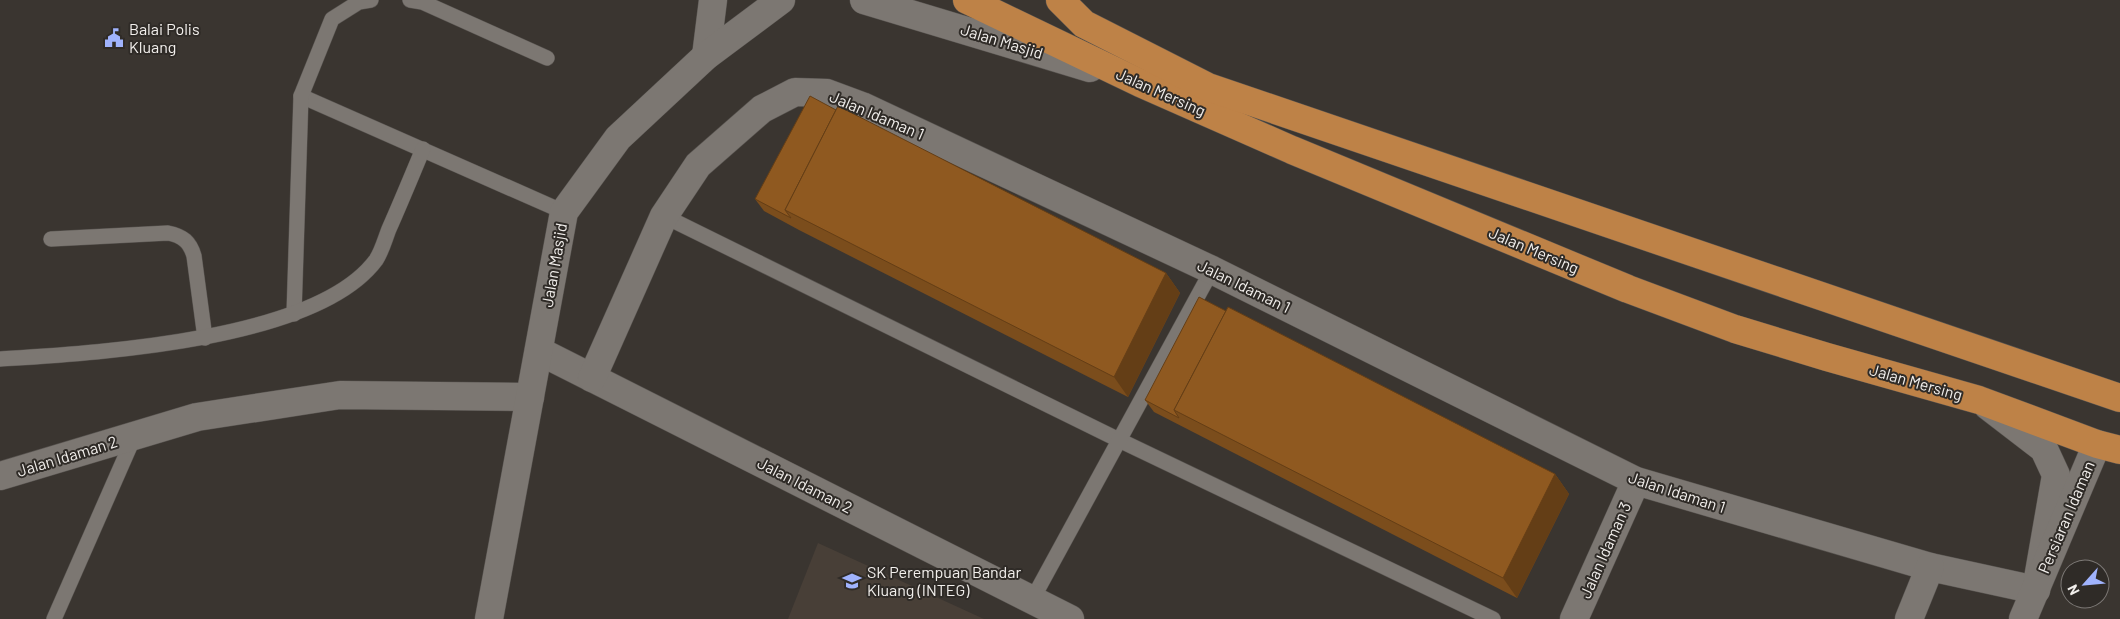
<svg xmlns="http://www.w3.org/2000/svg" width="2120" height="619" viewBox="0 0 2120 619" font-family="Barlow,sans-serif">
	<style>
		.built { fill: #483f37 }
		.lines { fill: none; stroke-linecap: round; stroke-linejoin: round }
		.service-casing { stroke: #57534f; stroke-width: 16 }
		.minor-casing { stroke: #57534f; stroke-width: 29 }
		.tertiary-casing { stroke: #57534f; stroke-width: 29 }
		.trunk-casing { stroke: #57534f; stroke-width: 29 }
		.service { stroke: #7c7772; stroke-width: 15 }
		.minor { stroke: #7c7772; stroke-width: 28 }
		.tertiary { stroke: #7c7772; stroke-width: 28 }
		.trunk { stroke: #be8247; stroke-width: 28 }
		.wall { fill: #7b4d1c }
		.shaded-wall { fill: #643e16 }
		.building { fill: #8f5920; stroke: #643e16 }
		.labels { text-anchor: middle; stroke-width: 4; stroke-linejoin: round; paint-order: stroke }
		.poi-label { font-size: 16px; fill: #f2efec; stroke: #2f2b27; text-anchor: start }
		.street-label { font-size: 16px; fill: #f2efec; stroke: #2f2b27 }
	</style>
	<rect width="100%" height="100%" fill="#3a3530"/>
	<path class="built" d="M818 543 984 619H788Z"/>
	<g class="lines">
		<g class="service-casing">
			<g id="service">
				<path d="M410 0 422 2 547 58"/>
				<path d="M301 96 564 212"/>
				<path d="M664 216 1119 440 1493 619"/>
				<path d="M51 239 168 233C183 236 190 242 194 256L205 338"/>
				<path d="M294 314 301 96 332 19 359 2 371 0"/>
				<path d="M0 359C95 353 316 341 376 260 382 251 385 239 389 229 401 202 412 175 423 149"/>
				<path d="M1032 600 1212 270"/>
				<path d="M54 619 134 437"/>
			</g>
		</g>
		<g class="minor-casing">
			<g id="minor">
				<path d="M864 0 1090 68"/>
				<path d="M706 56 713 0"/>
				<path d="M539 351 1070 619"/>
				<path d="M592 378 664 216 698 165 762 109 795 92 827 93 862 106 1212 270 1636 481 1930 567 2036 590"/>
				<path d="M0 476 197 417 340 395 530 397"/>
				<path d="M489 619 564 212 618 138 706 56 781 0"/>
				<path d="M1574 619 1636 481"/>
				<path d="M1909 619 1930 567"/>
			</g>
		</g>
		<g class="tertiary-casing">
			<g id="tertiary">
				<path d="M1988 406 2044 449 2056 475 2036 590"/>
				<path d="M2023 619 2097 444"/>
			</g>
		</g>
		<g class="trunk-casing">
			<g id="trunk">
				<path d="M967 0 1140 83 1292 150 1628 289 1735 329 1827 357 1979 400 2097 444 2120 450"/>
				<path d="M1060 0 1084 24 1208 87 2120 398"/>
			</g>
		</g>
		<use href="#service" class="service"/>
		<use href="#minor" class="minor"/>
		<use href="#tertiary" class="tertiary"/>
		<use href="#trunk" class="trunk"/>
	</g>
	<g class="wall">
		<path d="M836 110 1166 273 1180 293 1128 397 799 230 764 211 755 199Z"/>
		<path d="M1226 311 1555 474 1569 494 1517 598 1154 412 1145 400Z"/>
	</g>
	<g class="shaded-wall">
		<path d="M1166 273 1180 293 1128 397 1114 377Z"/>
		<path d="M1555 474 1569 494 1517 598 1503 578Z"/>
	</g>
	<g class="building">
		<path d="M810 96 836 110 785 210 791 218 755 199Z"/>
		<path d="M838 106 1166 273 1114 377 785 210Z"/>
		<path d="M1199 297 1226 311 1174 410 1179 418 1145 400Z"/>
		<path d="M1228 307 1555 474 1503 578 1174 410Z"/>
	</g>
	<defs>
		<g id="civic-bare" transform="scale(1.5)"><path d="M-.6-6.5H3V-4.5H.6V-3L4-1V1h2V6H-6V1h2V-1L-.6-3ZM-1.2 2.5V6h2.4V2.5Z" fill="#a0b3fd" stroke="#2f2b27" stroke-width="2.5" paint-order="stroke"/></g>
		<g id="school-bare" transform="scale(1.5)"><path d="M0-5L7-2L0 1L-7-2ZM-4 1L0 2.5L4 1V4Q0 6-4 4Z" fill="#a0b3fd" stroke="#2f2b27" stroke-width="2.5" paint-order="stroke"/></g>
	</defs>
	<g fill-rule="evenodd">
		<use href="#civic-bare" x="114" y="38"/>
		<use href="#school-bare" x="852" y="581"/>
	</g>
	<g class="labels">
		<g class="poi-label">
			<text x="129" y="35">Balai Polis<tspan x="129" dy="18">Kluang</tspan></text>
			<text x="867" y="578">SK Perempuan Bandar<tspan x="867" dy="18">Kluang (INTEG)</tspan></text>
		</g>
		<g class="street-label">
			<text transform="translate(1002 41) rotate(17)" y="6">Jalan Masjid</text>
			<text transform="translate(1161 92) rotate(24)" y="6">Jalan Mersing</text>
			<text transform="translate(877 115) rotate(23)" y="6">Jalan Idaman 1</text>
			<text transform="translate(1534 250) rotate(23)" y="6">Jalan Mersing</text>
			<text transform="translate(554 265) rotate(-80)" y="6">Jalan Masjid</text>
			<text transform="translate(1244 286) rotate(26)" y="6">Jalan Idaman 1</text>
			<text transform="translate(1916 382) rotate(16)" y="6">Jalan Mersing</text>
			<text transform="translate(67 456) rotate(-17)" y="6">Jalan Idaman 2</text>
			<text transform="translate(805 485) rotate(27)" y="6">Jalan Idaman 2</text>
			<text transform="translate(1677 492) rotate(18)" y="6">Jalan Idaman 1</text>
			<text transform="translate(2066 517) rotate(-67)" y="6">Persiaran Idaman</text>
			<text transform="translate(1605 550) rotate(-66)" y="6">Jalan Idaman 3</text>
		</g>
	</g>
	<g transform="translate(2085 584) rotate(243)"><circle r="24" fill="#2f2b27" stroke="#7d7976"/>
	<path d="M0-4L9 19L0 12L-9 19Z" fill="#a0b3fd"/>
	<text y="-8" font-size="14" font-weight="bold" text-anchor="middle" fill="#f2efec">N</text>
	</g>
</svg>
